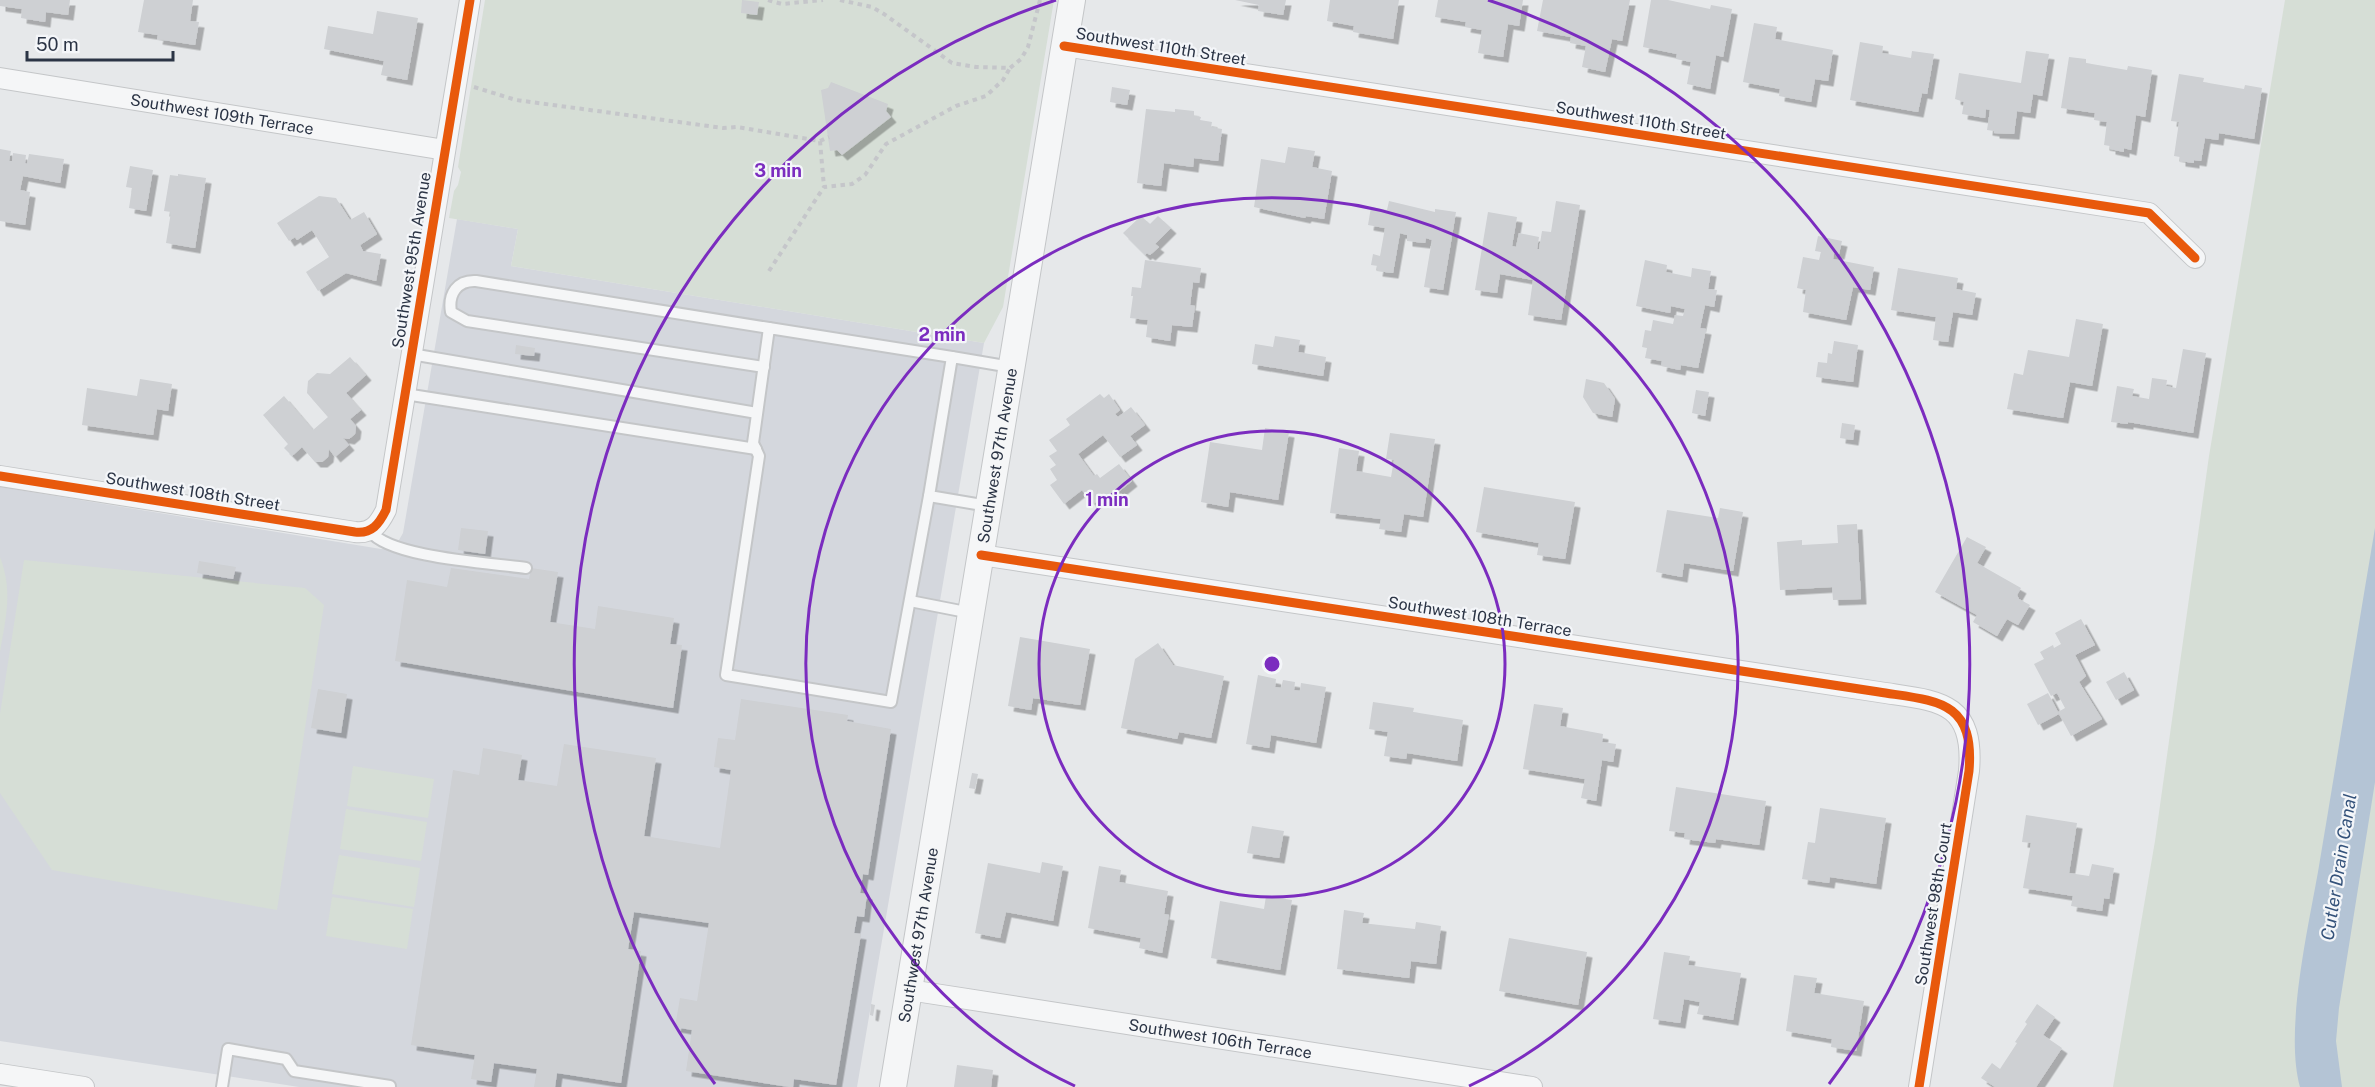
<svg xmlns="http://www.w3.org/2000/svg" width="2375" height="1087" viewBox="0 0 2375 1087" font-family="'Public Sans',sans-serif">
	<style>
		.built { fill: #d4d7dd }
		.green { fill: #d6ded6 }
		.water { fill: #b4c4d5 }
		.building { fill: #ced0d3; filter: url(#shadow) }
		.lines { fill: none; stroke-linecap: round; stroke-linejoin: round }
		.service-casing { stroke: #c4c6c8; stroke-width: 14 }
		.minor-casing { stroke: #c4c6c8; stroke-width: 22 }
		.tertiary-casing { stroke: #c4c6c8; stroke-width: 28 }
		.path { stroke: #c5c6ca; stroke-width: 4; stroke-dasharray: 4.5 4.5; stroke-linecap: butt }
		.service { stroke: #f5f6f7; stroke-width: 10 }
		.minor { stroke: #f5f6f7; stroke-width: 20 }
		.tertiary { stroke: #f5f6f7; stroke-width: 26 }
		.cycleway-casing { stroke: #f4f6f9; stroke-width: 13 }
		.cycleway { stroke: #e8590c; stroke-width: 9 }
		.ring { fill: none; stroke: #7b2cbf; stroke-width: 3 }
		.labels { text-anchor: middle; stroke-width: 4.5; stroke-linejoin: round; paint-order: stroke }
		.street-label { font-size: 16px; fill: #2b3445; stroke: #f4f6f9 }
		.water-label { font-size: 18px; font-style: italic; fill: #34527a; stroke: #f4f6f9 }
		.centre { fill: #7b2cbf; stroke: #f4f6f9; stroke-width: 3 }
		.ring-label { font-size: 18px; text-anchor: middle; font-weight: bold; fill: #7b2cbf; stroke: #f4f6f9; stroke-width: 4.5; stroke-linejoin: round; paint-order: stroke }
	</style>
	<defs>
		<filter id="shadow"><feDropShadow dx="5.5" dy="5.5" stdDeviation="0" flood-color="#0004"/></filter>
	</defs>
	<rect width="100%" height="100%" fill="#e6e8ea"/>
	<path class="built" d="M457 219 518 229 511 266 984 343 857 1087H299L0 1041V487L381 549 395 547 403 533Z"/>
	<g class="green">
		<path d="M485 0H1054L1003 307 984 343 511 266 518 229 449 218 454 191 458 185 461 172 458 167Z"/>
		<path d="M2285 0H2375V1087H2113L2155 841 2209 456Z"/>
		<path d="M0 557C13 591 6 617 0 652Z"/>
		<path d="M24 560 305 588 324 605 277 910 52 870 0 793V714Z"/>
		<path d="M353 766 434 779 428 818 347 806Z"/>
		<path d="M346 809 427 822 421 861 340 849Z"/>
		<path d="M339 855 420 868 414 907 332 894Z"/>
		<path d="M332 897 413 909 407 949 326 936Z"/>
	</g>
	<path class="water" d="M2375 528V782L2339 1008 2336 1041 2342 1087H2300C2284 1030 2309 925 2319 866 2338 753 2356 640 2375 528Z"/>
	<g class="building">
		<path d="M0 0H70L68 15 46 12 45 22 21 18 22 9 0 6Z"/>
		<path d="M144 0H193L190 21 199 22 195 45 157 39 158 35 138 32Z"/>
		<path d="M742 0 759 2 757 15 741 13Z"/>
		<path d="M1235 0H1286L1283 15 1258 11 1259 5Z"/>
		<path d="M1330 0H1399L1393 39 1353 32 1354 26 1327 21Z"/>
		<path d="M1438 0H1523L1519 26 1508 24 1503 57 1478 53 1482 30 1465 27 1466 22 1435 17Z"/>
		<path d="M1543 0H1630L1622 41 1612 39 1605 72 1582 67 1586 46 1570 43 1571 37 1537 31Z"/>
		<path d="M1651 0H1668L1710 9 1711 5 1732 9 1723 57 1716 55 1710 89 1687 84 1691 62 1676 59 1677 54 1643 47Z"/>
		<path d="M377 11 418 18 407 80 381 75 384 61 324 49 328 26 373 34Z"/>
		<path d="M1754 23 1777 27 1775 39 1833 50 1828 81 1815 79 1811 102 1779 96 1780 89 1743 82Z"/>
		<path d="M1860 42 1883 46 1882 53 1911 58 1912 51 1934 54 1927 94 1922 93 1918 112 1850 100Z"/>
		<path d="M2026 51 2049 54 2042 96 2033 94 2030 113 2017 111 2014 134 1994 133V131L1987 130 1990 110 1986 109 1985 118 1962 114 1964 102 1955 99 1959 73 2021 83Z"/>
		<path d="M2069 57 2086 59V63L2127 70 2128 66 2152 70 2145 117 2136 115 2131 150 2124 148V152L2110 149V146L2104 145 2107 122 2094 120 2095 113 2061 108Z"/>
		<path d="M2179 74 2204 78 2203 82 2244 89 2245 85 2262 88 2254 139 2219 133 2218 140 2205 138 2201 161 2194 160V163L2180 161V157L2174 156 2179 122 2171 121Z"/>
		<path d="M831 82 888 104 886 111 891 117 842 155 837 150 830 151 821 90 828 88Z"/>
		<path d="M1112 87 1130 90 1127 105 1110 102Z"/>
		<path d="M1146 109 1175 112V109L1194 111V116L1201 117 1200 120 1212 122 1211 127 1222 129 1218 161 1194 158 1193 167 1164 163 1161 186 1137 183Z"/>
		<path d="M1288 147 1315 151 1312 167 1332 171 1324 219 1306 216 1305 218 1254 207 1261 159 1285 163Z"/>
		<path d="M0 149 11 151 9 161H12L13 153 26 155 25 163 27 164 29 154 64 159 60 183 23 176 20 190 30 192 25 225 0 221Z"/>
		<path d="M130 166 153 170 146 211 129 208 132 188 126 187Z"/>
		<path d="M178 174 206 178 195 248 166 243 171 212 164 211 170 175 178 176Z"/>
		<path d="M319 196 336 198 350 220 364 212 377 234 360 245 363 251 381 254 376 281 346 273 318 291 306 272 329 257 312 230 297 240 295 237 289 241 277 223Z"/>
		<path d="M1389 201 1435 212V209L1456 212 1443 290 1424 287 1432 240 1426 238 1425 243 1407 241V235L1400 233 1393 273 1377 271 1378 266 1371 265 1373 254 1380 256 1385 228 1368 225 1371 207 1387 210Z"/>
		<path d="M1556 201 1580 205 1561 320 1528 315 1533 280 1500 274 1497 293 1475 290 1488 212 1517 217 1512 246 1516 247 1519 233 1539 237 1537 249H1539L1542 231 1551 232Z"/>
		<path d="M1141 216 1150 224 1158 216 1171 228 1155 244 1159 247 1150 255 1147 253 1145 255 1123 233Z"/>
		<path d="M1818 236 1842 241 1839 254 1834 253 1833 259 1874 267 1870 290 1853 287 1846 320 1803 312 1806 290 1797 288 1803 257 1819 260 1821 252 1815 251Z"/>
		<path d="M1145 260 1201 268 1199 283 1193 282 1190 305 1195 306 1192 327 1172 325 1170 341 1146 337 1148 320 1130 318 1133 296H1131L1132 287 1141 288Z"/>
		<path d="M1645 260 1667 265 1666 272 1691 277 1692 268 1711 271 1708 289 1717 290 1714 307 1705 305 1700 328 1706 329 1698 368 1681 365 1680 370 1661 366 1662 361 1645 358 1647 348 1642 347 1645 330 1651 331 1653 320 1673 324 1675 315 1683 316 1685 309 1671 306 1670 313 1636 306Z"/>
		<path d="M1898 268 1958 278 1956 289 1976 293 1972 315 1953 312 1948 342 1933 340 1936 317 1891 310Z"/>
		<path d="M2076 319 2103 324 2092 386 2070 382 2063 418 2007 409 2014 373 2023 375 2028 350 2069 357Z"/>
		<path d="M1275 336 1300 340 1298 352 1326 357 1323 376 1252 364 1255 344 1273 347Z"/>
		<path d="M1834 341 1858 345 1853 382 1816 377 1818 362 1827 363 1828 353 1832 354Z"/>
		<path d="M516 345 535 348 534 356 515 354Z"/>
		<path d="M2183 349 2206 353 2193 433 2128 422V424L2111 422 2117 386 2134 389 2132 396 2149 399 2152 378 2167 380 2166 386 2176 388Z"/>
		<path d="M350 357 366 375 346 393 361 410 350 419 356 426 355 434 349 439 343 438 349 445 335 457 329 449 328 457 322 462H315L302 447 292 456 284 448 288 444 263 415 284 396 313 430 328 417 307 393 308 381 317 373 330 374Z"/>
		<path d="M140 379 172 384 168 411 157 409 153 435 82 425 87 388 137 396Z"/>
		<path d="M1586 379 1604 383 1615 399 1612 417 1593 413 1583 397Z"/>
		<path d="M1696 390 1709 392 1705 416 1692 413Z"/>
		<path d="M1100 394 1104 398 1109 394 1120 410 1115 414 1118 417 1131 407 1145 425 1130 436 1137 445 1120 457 1103 435 1078 454 1094 476 1097 474 1100 478 1119 464 1132 481 1112 497 1109 493 1093 504 1082 490 1064 504 1050 485 1057 480 1050 469 1056 465 1049 456 1057 451 1049 440 1070 425 1066 419Z"/>
		<path d="M1842 423 1855 425 1853 440 1840 438Z"/>
		<path d="M1265 428 1289 432 1278 500 1230 492 1228 507 1201 502 1210 442 1262 450Z"/>
		<path d="M1390 433 1435 439 1423 517 1404 514 1401 532 1379 529 1381 519 1330 513 1339 448 1359 451 1356 471 1391 477 1394 460 1386 459Z"/>
		<path d="M1484 487 1575 502 1565 559 1537 555 1539 543 1476 532Z"/>
		<path d="M1720 508 1743 512 1733 571 1684 563 1682 577 1656 572 1667 510 1718 518Z"/>
		<path d="M1857 524 1861 599 1833 600 1832 587 1780 590 1777 542 1802 540V545L1838 543 1837 525Z"/>
		<path d="M461 528 488 531 485 554 458 550Z"/>
		<path d="M1967 537 1986 547 1977 563 2021 588 2017 595 2019 599 2030 605 2018 625 2007 619 1997 636 1973 622 1977 615 1935 592Z"/>
		<path d="M199 561 236 567 233 579 197 573Z"/>
		<path d="M451 568 529 579 531 568 558 572 550 622 595 629 598 606 674 618 670 644 682 645 673 708 395 661 407 580 447 587Z"/>
		<path d="M2081 619 2095 645 2075 655 2086 676 2079 682 2102 719 2071 736 2058 712 2065 708 2057 693 2051 696 2034 664 2044 659 2040 652 2053 645 2054 648 2061 644 2055 633Z"/>
		<path d="M1020 637 1090 649 1080 705 1033 698 1031 710 1008 706Z"/>
		<path d="M1158 643 1173 665 1224 676 1211 738 1179 732 1177 739 1121 728 1135 659Z"/>
		<path d="M2124 672 2134 690 2116 700 2106 682Z"/>
		<path d="M1258 675 1276 679 1275 687 1281 688 1283 680 1295 682 1294 690 1300 691 1301 683 1326 687 1316 743 1271 735 1269 748 1246 744Z"/>
		<path d="M318 689 347 694 341 733 311 728Z"/>
		<path d="M2048 693 2059 714 2038 725 2027 704Z"/>
		<path d="M741 699 848 715 847 721 891 729 868 875 863 874 860 893 867 894 864 917 857 916 854 933 861 934 836 1085 794 1079 793 1087H789L686 1071 692 1030 675 1027 680 998 697 1001 709 923 634 912 628 949 641 951 621 1083 557 1073 555 1087H534L537 1069 494 1063 491 1082 471 1079 475 1055 411 1045 453 770 479 775 483 748 522 755 518 780 557 786 564 744 656 758 644 836 720 848 731 770 714 767 718 738 735 740Z"/>
		<path d="M1373 702 1414 708 1413 712 1463 720 1457 761 1407 753 1406 759 1384 756 1388 732 1369 729Z"/>
		<path d="M1534 704 1563 708 1560 726 1603 734 1602 742 1616 744 1613 762 1602 760 1596 801 1581 798 1585 779 1523 769Z"/>
		<path d="M972 773 978 774 975 789 969 788Z"/>
		<path d="M1676 787 1766 801 1759 845 1716 839 1715 843 1684 839 1685 833 1669 831Z"/>
		<path d="M1820 808 1886 818 1876 884 1830 877 1829 883 1802 879 1808 842 1815 843Z"/>
		<path d="M2026 815 2077 823 2069 873 2089 876 2092 864 2114 868 2109 899 2104 898 2102 911 2071 906 2073 896 2023 888 2031 843 2022 842Z"/>
		<path d="M1252 826 1284 831 1279 858 1247 853Z"/>
		<path d="M1042 862 1063 866 1053 921 1006 912 1000 938 975 933 988 863 1040 873Z"/>
		<path d="M1099 866 1121 870 1119 882 1168 891 1164 914 1169 915 1162 953 1139 948 1141 938 1088 928Z"/>
		<path d="M1266 896 1292 900 1280 970 1211 958 1220 901 1264 909Z"/>
		<path d="M1344 910 1364 913 1362 923 1415 929 1416 922 1441 926 1436 964 1411 961 1409 978 1337 969Z"/>
		<path d="M1509 938 1587 952 1578 1005 1499 991Z"/>
		<path d="M1664 952 1690 956 1688 965 1741 973 1733 1020 1697 1014 1700 1002 1684 999 1680 1023 1653 1019Z"/>
		<path d="M1794 975 1817 978 1814 993 1864 1001 1856 1051 1831 1047 1832 1039 1786 1031Z"/>
		<path d="M871 1004 875 1005 873 1016 870 1015Z"/>
		<path d="M2037 1004 2055 1017 2043 1035 2062 1048 2036 1087H1995L1981 1078 1992 1063 2000 1069 2017 1043 2015 1042 2027 1024 2025 1022Z"/>
		<path d="M957 1065 993 1070 991 1087H954Z"/>
	</g>
	<g class="lines">
		<g class="service-casing">
			<g id="service">
				<path d="M411 354 757 413"/>
				<path d="M764 367 467 321 451 312C448 294 457 280 476 281L769 328"/>
				<path d="M405 394 756 449"/>
				<path d="M929 496 891 702 726 675 759 456 753 443 769 328 952 357"/>
				<path d="M988 506 929 496 952 357 1011 367"/>
				<path d="M370 531C390 558 492 563 526 568"/>
				<path d="M910 601 971 613"/>
				<path d="M222 1087 228 1049 286 1059 294 1071 390 1086"/>
			</g>
		</g>
		<g class="minor-casing">
			<g id="minor">
				<path d="M1064 46 2149 213 2195 258"/>
				<path id="s1" d="M0 78 445 150"/>
				<path d="M0 476 355 532C372 534 379 524 386 510L470 0"/>
				<path d="M981 555 1879 692C1936 701 1975 699 1969 771L1919 1087"/>
				<path id="s2" d="M909 990 1532 1087"/>
				<path d="M0 1074 84 1087"/>
			</g>
		</g>
		<g class="tertiary-casing">
			<g id="tertiary">
				<path id="s3" d="M893 1087 1072 0"/>
			</g>
		</g>
		<g class="path">
			<path d="M768 0 782 4 823 0"/>
			<path d="M840 0 872 7 884 14 952 63 976 67 1010 68 1021 59 1028 47 1040 0"/>
			<path d="M474 87 516 100 723 128 737 127 820 141 824 187"/>
			<path d="M820 141 829 137"/>
			<path d="M769 271 824 187 852 184 865 175 886 144 956 106 986 96 1003 80 1010 68"/>
		</g>
		<use href="#service" class="service"/>
		<use href="#minor" class="minor"/>
		<use href="#tertiary" class="tertiary"/>
		<g class="cycleway-casing">
			<g id="cycleway">
				<path d="M1064 46 2149 213 2195 258"/>
				<path d="M0 476 355 532C372 534 379 524 386 510L470 0"/>
				<path d="M981 555 1879 692C1936 701 1975 699 1969 771L1919 1087"/>
			</g>
		</g>
		<use href="#cycleway" class="cycleway"/>
	</g>
	<g class="ring">
		<circle cx="1272" cy="664" r="233"/>
		<path d="M1075 1086A466 466 0 1 1 1469 1086"/>
		<path d="M715 1084A698 698 0 0 1 1056 0M1488 0A698 698 0 0 1 1829 1084"/>
	</g>
	<g class="labels">
		<g class="street-label">
			<text transform="translate(1161 46) rotate(9)" y="6">Southwest 110th Street</text>
			<text dy="6" stroke="none"><textPath href="#s1" startOffset="225">Southwest 109th Terrace</textPath></text>
			<text transform="translate(1641 120) rotate(9)" y="6">Southwest 110th Street</text>
			<text transform="translate(411 260) rotate(-81)" y="6">Southwest 95th Avenue</text>
			<text dy="6" stroke="none"><textPath href="#s3" startOffset="640">Southwest 97th Avenue</textPath></text>
			<text transform="translate(193 491) rotate(9)" y="6">Southwest 108th Street</text>
			<text transform="translate(1480 616) rotate(9)" y="6">Southwest 108th Terrace</text>
			<text transform="translate(1933 904) rotate(-81)" y="6">Southwest 98th Court</text>
			<text dy="6" stroke="none"><textPath href="#s3" startOffset="154">Southwest 97th Avenue</textPath></text>
			<text dy="6" stroke="none"><textPath href="#s2" startOffset="315">Southwest 106th Terrace</textPath></text>
		</g>
		<g class="water-label">
			<text transform="translate(2339 867) rotate(-81)" y="6">Cutler Drain Canal</text>
		</g>
	</g>
	<circle cx="1272" cy="664" r="9" class="centre"/>
	<g class="ring-label">
		<text x="778" y="177">3 min</text>
		<text x="942" y="341">2 min</text>
		<text x="1107" y="506">1 min</text>
	</g>
	<path d="M27 51v9h146v-9" fill="none" stroke="#2b3445" stroke-width="3"/>
	<text x="36" y="51" font-size="18" fill="#2b3445" stroke="#f4f6f9" stroke-width="4.5" paint-order="stroke">50 m</text>
</svg>
